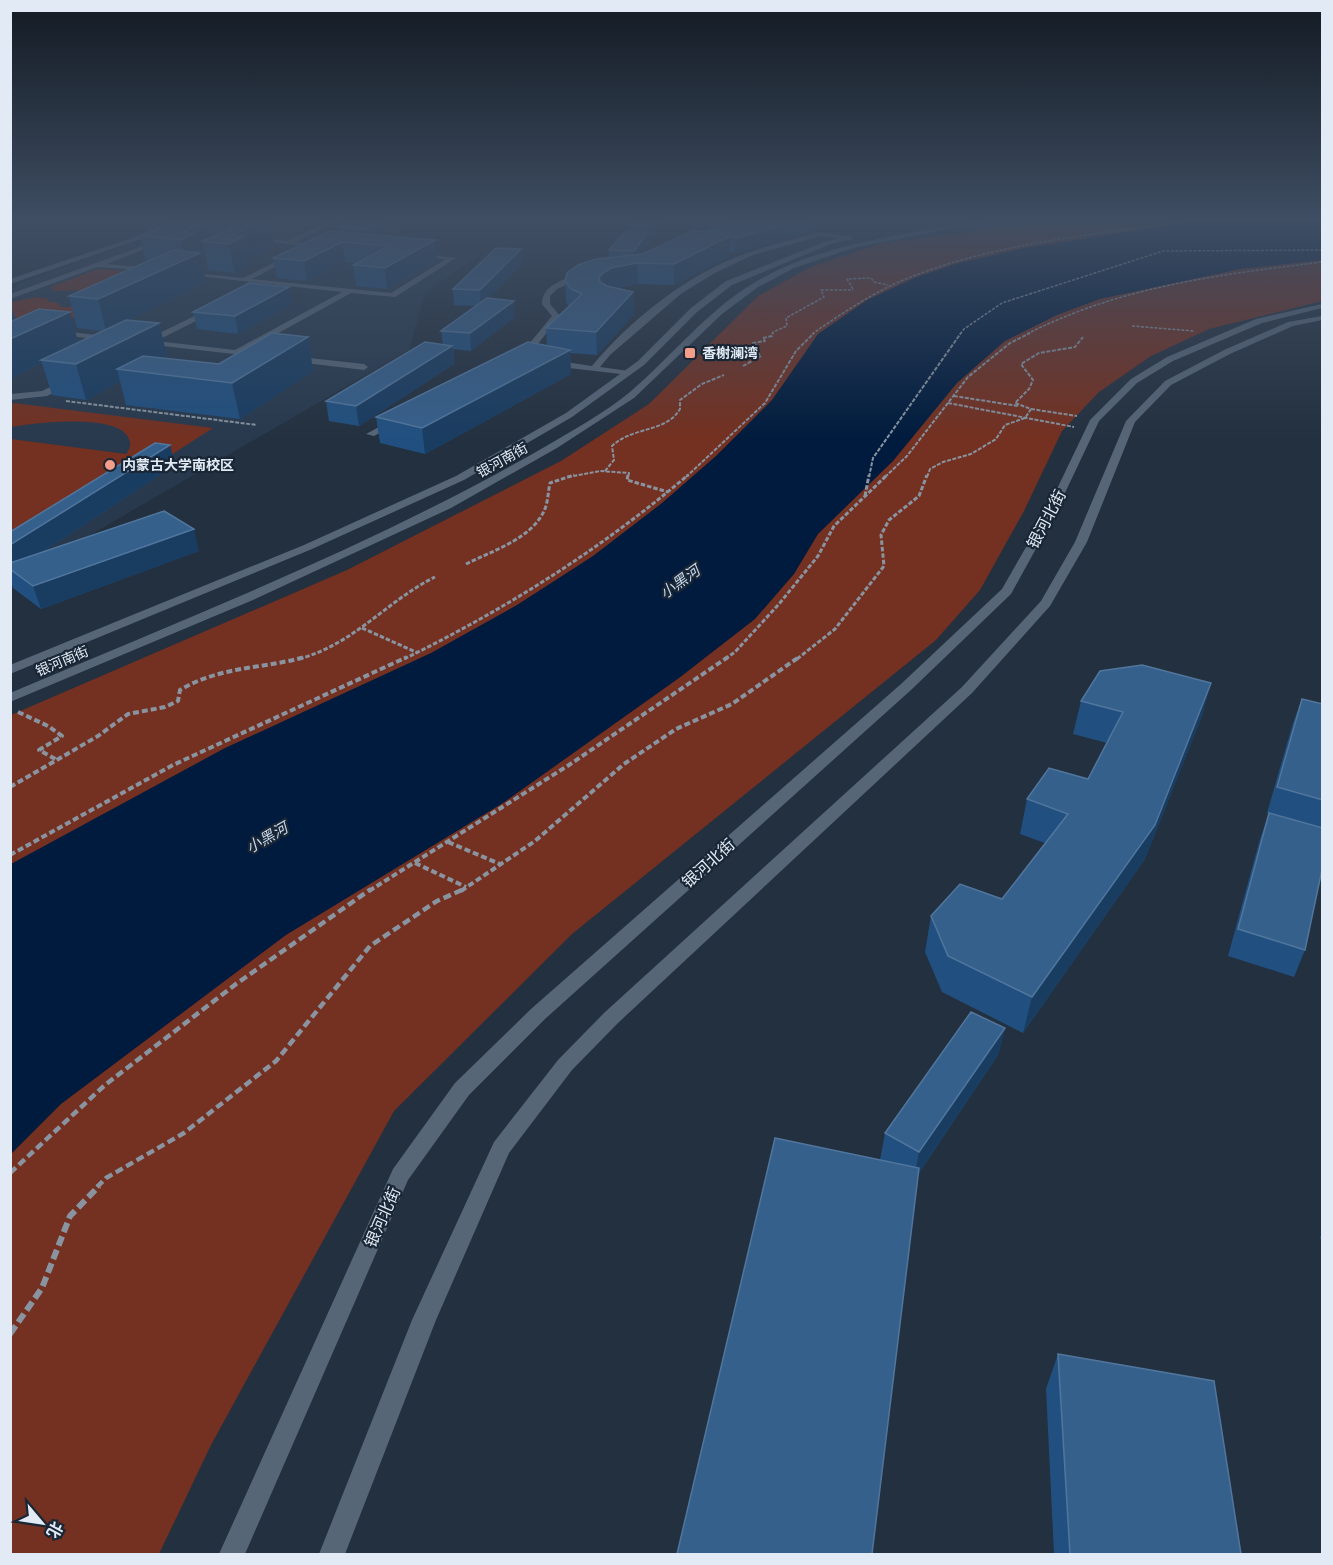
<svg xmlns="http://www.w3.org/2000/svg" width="1333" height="1565" viewBox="0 0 1333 1565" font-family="Figtree,'Noto Sans SC',sans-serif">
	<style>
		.built { fill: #28394d }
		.green { fill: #743020 }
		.water { fill: #001b3d }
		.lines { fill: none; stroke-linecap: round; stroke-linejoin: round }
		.path-far5 { stroke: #8994a0; stroke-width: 1.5; stroke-dasharray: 3 1.5; stroke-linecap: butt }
		.path-far4 { stroke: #8994a0; stroke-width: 2; stroke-dasharray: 4 1.5; stroke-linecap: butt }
		.path-far3 { stroke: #8994a0; stroke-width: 3; stroke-dasharray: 4.5 2; stroke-linecap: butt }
		.path-far2 { stroke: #8994a0; stroke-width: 4; stroke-dasharray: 6 3; stroke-linecap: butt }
		.path-far1 { stroke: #8994a0; stroke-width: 4.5; stroke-dasharray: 8 4; stroke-linecap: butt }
		.path { stroke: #8994a0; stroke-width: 6; stroke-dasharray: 10 4.5; stroke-linecap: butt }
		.service { fill: #576677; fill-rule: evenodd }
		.minor { fill: #576677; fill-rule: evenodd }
		.secondary { fill: #576677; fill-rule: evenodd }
		.wall { fill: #215080 }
		.shaded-wall { fill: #193c61 }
		.building { fill: #36608c; stroke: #51769d; stroke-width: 1.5 }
		.poi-dot { fill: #f49e89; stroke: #192635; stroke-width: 2 }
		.labels { text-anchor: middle; stroke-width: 4.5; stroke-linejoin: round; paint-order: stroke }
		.far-poi-label { font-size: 14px; font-weight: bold; fill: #e2ebf5; stroke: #192635; text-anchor: start }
		.far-street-label { font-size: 14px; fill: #e2ebf5; stroke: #192635 }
		.far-water-label { font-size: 15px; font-style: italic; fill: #cadaed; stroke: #192635 }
		.street-label { font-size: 16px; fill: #e2ebf5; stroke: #192635 }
	</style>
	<rect width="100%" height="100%" fill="#23303f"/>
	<path class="built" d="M199 222H390L403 233 378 250 479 255 425 293 409 350 11 581V289L20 283 79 262Z"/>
	<g class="green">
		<path d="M1322 222V301L1209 329 1151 356 1099 392 1062 431 1024 511 980 590 936 640 572 934 394 1111 211 1445 159 1554H11V715L347 570 561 461 649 404 758 296 811 267 879 244 1030 223Z"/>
		<path d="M104 269 163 275 84 290 52 291 53 289 50 287 95 270Z"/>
		<path d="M37 297 49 299 47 301 59 303 61 307H73L86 313 74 318 11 323V302Z"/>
		<path d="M14 403 213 428 11 558V439L126 454C130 449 132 444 128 437 115 413 33 423 11 427V405Z"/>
	</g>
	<path class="water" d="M1190 222H1322V260L1240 269 1100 299 1057 315 1005 341 957 383 893 461 818 534 794 574 755 619 679 678 503 803 286 935 61 1104 11 1154V864L225 748 431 653 517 605 593 556 662 503 716 456 772 400 818 334 867 300 914 278 955 264 1024 248Z"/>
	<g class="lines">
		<g class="path-far5">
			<path d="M853 289 847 279 871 278 874 282 888 285"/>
			<path d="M1132 326 1194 331"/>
			<path d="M772 334 773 332 787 326 786 318 824 297 821 290H853"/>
			<path d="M812 334C838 316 865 298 894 284 985 244 1087 235 1185 222"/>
			<path d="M960 334 964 329 1002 303 1163 251 1322 250"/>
			<path d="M1027 334C1122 286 1217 275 1322 262"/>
		</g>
		<g class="path-far4">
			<path d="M743 366 761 356 753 350 759 348 753 343 765 341 763 338 772 336 773 333"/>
			<path d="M954 396 1018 406"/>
			<path d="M66 401 257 425"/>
			<path d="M948 403 1074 427"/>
			<path d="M1031 409 1077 416"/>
			<path d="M605 471 614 460 612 446C633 426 666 433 680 409V400L702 384 724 375"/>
			<path d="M568 477 600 471 629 473 628 477"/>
			<path d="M686 477 765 403 796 351 814 333"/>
			<path d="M869 477 873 458 961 333"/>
			<path d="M885 477 907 456 968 377 1010 343 1030 333"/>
			<path d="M927 477 930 469 943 462 971 454 996 439 1005 425 1025 418 1031 409 1015 403 1029 389 1033 380 1021 364 1039 353 1075 347 1083 337"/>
		</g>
		<g class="path-far3">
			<path d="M628 475 627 480 668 492"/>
			<path d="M865 496 869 475"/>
			<path d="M466 564C492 551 531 539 544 511 548 503 548 492 550 483L574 475"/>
			<path d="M362 628 418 653"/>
			<path d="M299 659C356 643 385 602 435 577"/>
			<path d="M404 659C506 609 601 549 688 475"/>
			<path d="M725 659 735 652 779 604 818 556 834 526 887 475"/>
			<path d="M797 659 835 629 884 566 881 535 889 520 919 496 927 475"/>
		</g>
		<g class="path-far2">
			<path d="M18 712 48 726 62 736 39 750 57 760"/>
			<path d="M10 787 98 736 128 714 165 707 178 701 180 690C220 666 262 669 305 657"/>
			<path d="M448 842 500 864"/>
			<path d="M10 855 173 765 407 657"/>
			<path d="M415 863 466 887"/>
			<path d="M369 891 569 765 728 657"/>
			<path d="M461 891 535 841 624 764 676 729 732 704 799 657"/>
		</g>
		<g class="path-far1">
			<path d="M10 1173 105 1085 236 984 371 889"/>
			<path d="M97 1187 106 1178 184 1133 276 1061 370 946 437 901 464 889"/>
		</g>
		<path class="path" d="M10 1334 42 1288 70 1216 99 1186"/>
		<g class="service">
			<path d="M326 222H334L296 242 323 245 321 248 253 240 256 238 287 241Z"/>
			<path d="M821 232 853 238 850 240 821 236 753 255 715 273 682 293 610 355 600 367 629 371V375L552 366 548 363 552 360 592 366C632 318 690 272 750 252 773 244 798 238 821 232Z"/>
			<path d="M160 240 165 241 107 264 152 268 154 271 98 267 10 299V294Z"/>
			<path d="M292 254 294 257 252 279 391 293 446 259 417 257 415 254 456 258 395 297 351 293 246 351 261 353V357L145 344 141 342 211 308H214V312L156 341 235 350 342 292 180 274 184 272 243 278Z"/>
			<path d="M580 273 587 275 557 289 550 296V304L560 316 526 359H520V355L552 316 542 304C542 284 565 280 580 273Z"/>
			<path d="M55 330 112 337 116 339 112 341 52 334 51 332Z"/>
			<path d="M291 356 364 364 368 367 364 370 288 361V357Z"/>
			<path d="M69 378 73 381 72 383 47 396 10 400V394L42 391Z"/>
			<path d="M392 420 400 422 374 436 366 434Z"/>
		</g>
		<path class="minor" d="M180 222H190L10 284V279Z"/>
		<g class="secondary">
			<path d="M971 222H985L853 248 794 268 758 287 722 314 634 398 557 448 451 508 253 600 10 702V693C192 616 377 544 548 445 575 429 606 412 630 392 671 357 706 312 752 284 817 244 897 236 971 222Z"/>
			<path d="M850 236 852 239 831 244 732 285 697 312 644 365 572 417 464 480 312 549 10 674V665L304 545 456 476 566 413 638 361 691 308 726 281 827 241Z"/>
			<path d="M1322 304V308L1262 323 1173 361 1137 383 1099 421 1055 514 1011 594 911 690 545 1019 469 1095 408 1180 245 1554H219L393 1169 455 1083 531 1009 901 684 1002 589 1045 514 1090 420 1131 379 1167 357 1256 319Z"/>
			<path d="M1322 316V320L1293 326 1230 354 1171 385 1135 422 1087 542 1050 606 972 693 618 1023 572 1070 509 1153 436 1320 345 1554H319L412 1320 494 1142 558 1060 604 1013 962 687 1041 601 1075 542 1126 421 1165 381 1224 350 1288 322Z"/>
		</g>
	</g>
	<g class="wall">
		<path d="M174 222H272L271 223 275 246 249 259 250 265 235 273 208 270 205 254 200 256 206 282 129 320 159 323 167 356 163 358 219 364 308 337 313 371 240 419 126 405 120 381 86 400 52 395 42 363 10 379V305L16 320 70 312 78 343 103 331 77 328 69 296 146 262 140 236Z"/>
		<path d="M350 222H383L384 226 379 228 380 233 376 235 435 240 437 260 387 289 356 286 353 265 357 263 345 262 307 281 277 278 273 258 340 232 339 227Z"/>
		<path d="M663 222 653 236H647L648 243 639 254 706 232V231H812L735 253 729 252V256L674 285 638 284 617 288 633 292 634 314 597 355 570 353 571 374 425 454 380 443 376 417 547 346 546 328 569 306 566 302 565 281 609 258V250L630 232V225Z"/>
		<path d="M521 249 522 264 489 298 515 317 471 351 453 349 454 364 359 426 329 421 326 401 443 345 441 331 475 306 454 305 453 289Z"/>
		<path d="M292 304 238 334 197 329 193 312Z"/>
		<path d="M175 465 41 553 199 551 41 609 13 588 10 580V532Z"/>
		<path d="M1211 683 1202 716 1145 859 1023 1033 942 992 925 952 931 916 1002 899 1045 843 1020 834 1027 799 1088 779 1107 743 1073 734 1081 701Z"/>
		<path d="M1302 699 1323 704V865L1305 950 1294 977 1228 956 1260 839 1269 813H1267L1293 723Z"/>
		<path d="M1005 1028 998 1055 919 1173 880 1160 885 1133Z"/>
		<path d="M1323 1233V1247L1320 1237Z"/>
		<path d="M1058 1354 1241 1554H1054L1046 1389Z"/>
	</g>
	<g class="shaded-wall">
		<path d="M207 222H227L231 242 202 241 205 254 200 256 206 282 106 331 98 299 185 259 181 240 182 233Z"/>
		<path d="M245 222H272L271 223 275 246 249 259 250 265 235 273 229 244 232 235Z"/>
		<path d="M370 222H383L384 226 379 228 380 233 367 240 366 230Z"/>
		<path d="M656 222H663L653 236V226Z"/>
		<path d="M792 222H812V231L735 253 736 238Z"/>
		<path d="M647 233 648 243 634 261V251Z"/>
		<path d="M730 236 729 256 674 285V264Z"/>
		<path d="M435 240 437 260 387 289 385 268Z"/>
		<path d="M342 242 345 262 307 281 304 261Z"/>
		<path d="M521 249 522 264 481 307 480 290Z"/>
		<path d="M637 263 638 284 611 289 603 294 599 277 603 273 611 268Z"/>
		<path d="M289 287 292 304 238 334 235 316Z"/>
		<path d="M633 292 634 314 597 355 596 332Z"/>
		<path d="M514 301 515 317 471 351 470 333Z"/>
		<path d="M11 305 20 335 70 312 79 345 41 360 42 363 10 379V306Z"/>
		<path d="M159 323 167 356 138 372 117 369 120 381 86 400 76 364Z"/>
		<path d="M308 337 313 371 240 419 232 383Z"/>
		<path d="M452 346 454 364 359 426 356 406Z"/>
		<path d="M570 350 571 374 425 454 422 428Z"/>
		<path d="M170 445 175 465 13 571 10 569V545Z"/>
		<path d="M194 529 199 551 41 609 33 586Z"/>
		<path d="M1211 683 1202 716 1145 859 1023 1033 1032 997Z"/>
		<path d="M1005 1028 998 1055 914 1180 919 1152Z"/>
	</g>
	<g class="building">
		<path d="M174 222H207L182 233 194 234 181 240 140 236Z"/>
		<path d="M246 222H262L232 235 244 236 229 244 202 241Z"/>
		<path d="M350 222H370L379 223 366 230 339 227Z"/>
		<path d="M632 222H656L653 226 630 225Z"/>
		<path d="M738 222H792L736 238 729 236H730L706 231Z"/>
		<path d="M694 230 730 236 674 264 637 263 611 268 603 273 599 277 600 282 607 286 633 292 596 332 546 328 582 294 571 289 565 281 567 273 578 265 596 259 643 254Z"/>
		<path d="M330 231 435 240 385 268 353 265 389 246 342 242 304 261 273 258Z"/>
		<path d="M624 232 647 233 634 251 609 250Z"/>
		<path d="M496 248 521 249 480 290 453 289Z"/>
		<path d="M173 250 200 253 98 299 69 296Z"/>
		<path d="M249 283 289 287 235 316 193 312Z"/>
		<path d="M487 298 514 301 470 333 441 331Z"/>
		<path d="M39 309 70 312 10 339V322Z"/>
		<path d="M126 320 159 323 76 364 41 360Z"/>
		<path d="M272 333 308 337 232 383 117 369 143 356 219 364Z"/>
		<path d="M425 342 452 346 356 406 326 401Z"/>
		<path d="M528 342 570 350 422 428 376 417Z"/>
		<path d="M155 443 170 445 10 545V532Z"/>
		<path d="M164 511 194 529 33 586 10 569V563Z"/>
		<path d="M1142 665 1211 683 1155 825 1032 997 948 956 931 916 960 884 1002 899 1068 814 1027 799 1049 768 1088 779 1123 712 1081 701 1100 671Z"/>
		<path d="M1302 699 1323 704V800L1277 787Z"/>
		<path d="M1269 813 1323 828V865L1305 950 1238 929Z"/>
		<path d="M971 1012 1005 1028 919 1152 885 1133Z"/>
		<path d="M775 1138 919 1168 872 1554H677Z"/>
		<path d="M1058 1354 1214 1381 1241 1554H1070Z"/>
	</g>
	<linearGradient id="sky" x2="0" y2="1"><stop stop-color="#131a23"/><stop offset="0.5" stop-color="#3f4e63"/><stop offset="1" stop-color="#3f4e63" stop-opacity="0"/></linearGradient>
	<rect width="1333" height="441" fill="url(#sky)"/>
	<g class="poi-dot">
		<rect x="684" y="347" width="12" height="12" rx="3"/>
		<circle cx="110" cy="465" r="6"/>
	</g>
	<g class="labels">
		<g class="far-poi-label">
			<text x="702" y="358">香榭澜湾</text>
			<text x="122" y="470">内蒙古大学南校区</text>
		</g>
		<g class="far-street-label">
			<text transform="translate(502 460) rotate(-29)" y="5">银河南街</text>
			<text transform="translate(62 661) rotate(-23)" y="5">银河南街</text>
		</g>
		<g class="far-water-label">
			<text transform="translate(680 582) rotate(-36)" y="5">小黑河</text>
			<text transform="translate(267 838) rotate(-30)" y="5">小黑河</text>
		</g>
		<g class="street-label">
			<text transform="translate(1046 519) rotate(-62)" y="6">银河北街</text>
			<text transform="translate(708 863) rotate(-42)" y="6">银河北街</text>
			<text transform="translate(382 1217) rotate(-66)" y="6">银河北街</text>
		</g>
	</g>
	<rect width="1333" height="1565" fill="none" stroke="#e2ebf5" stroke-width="24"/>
	<g transform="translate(42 1523) rotate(119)" stroke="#192635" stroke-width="4.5" paint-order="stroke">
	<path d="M0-4.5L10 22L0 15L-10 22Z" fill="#e2ebf5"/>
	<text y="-9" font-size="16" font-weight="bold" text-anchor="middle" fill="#e2ebf5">北</text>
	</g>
</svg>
